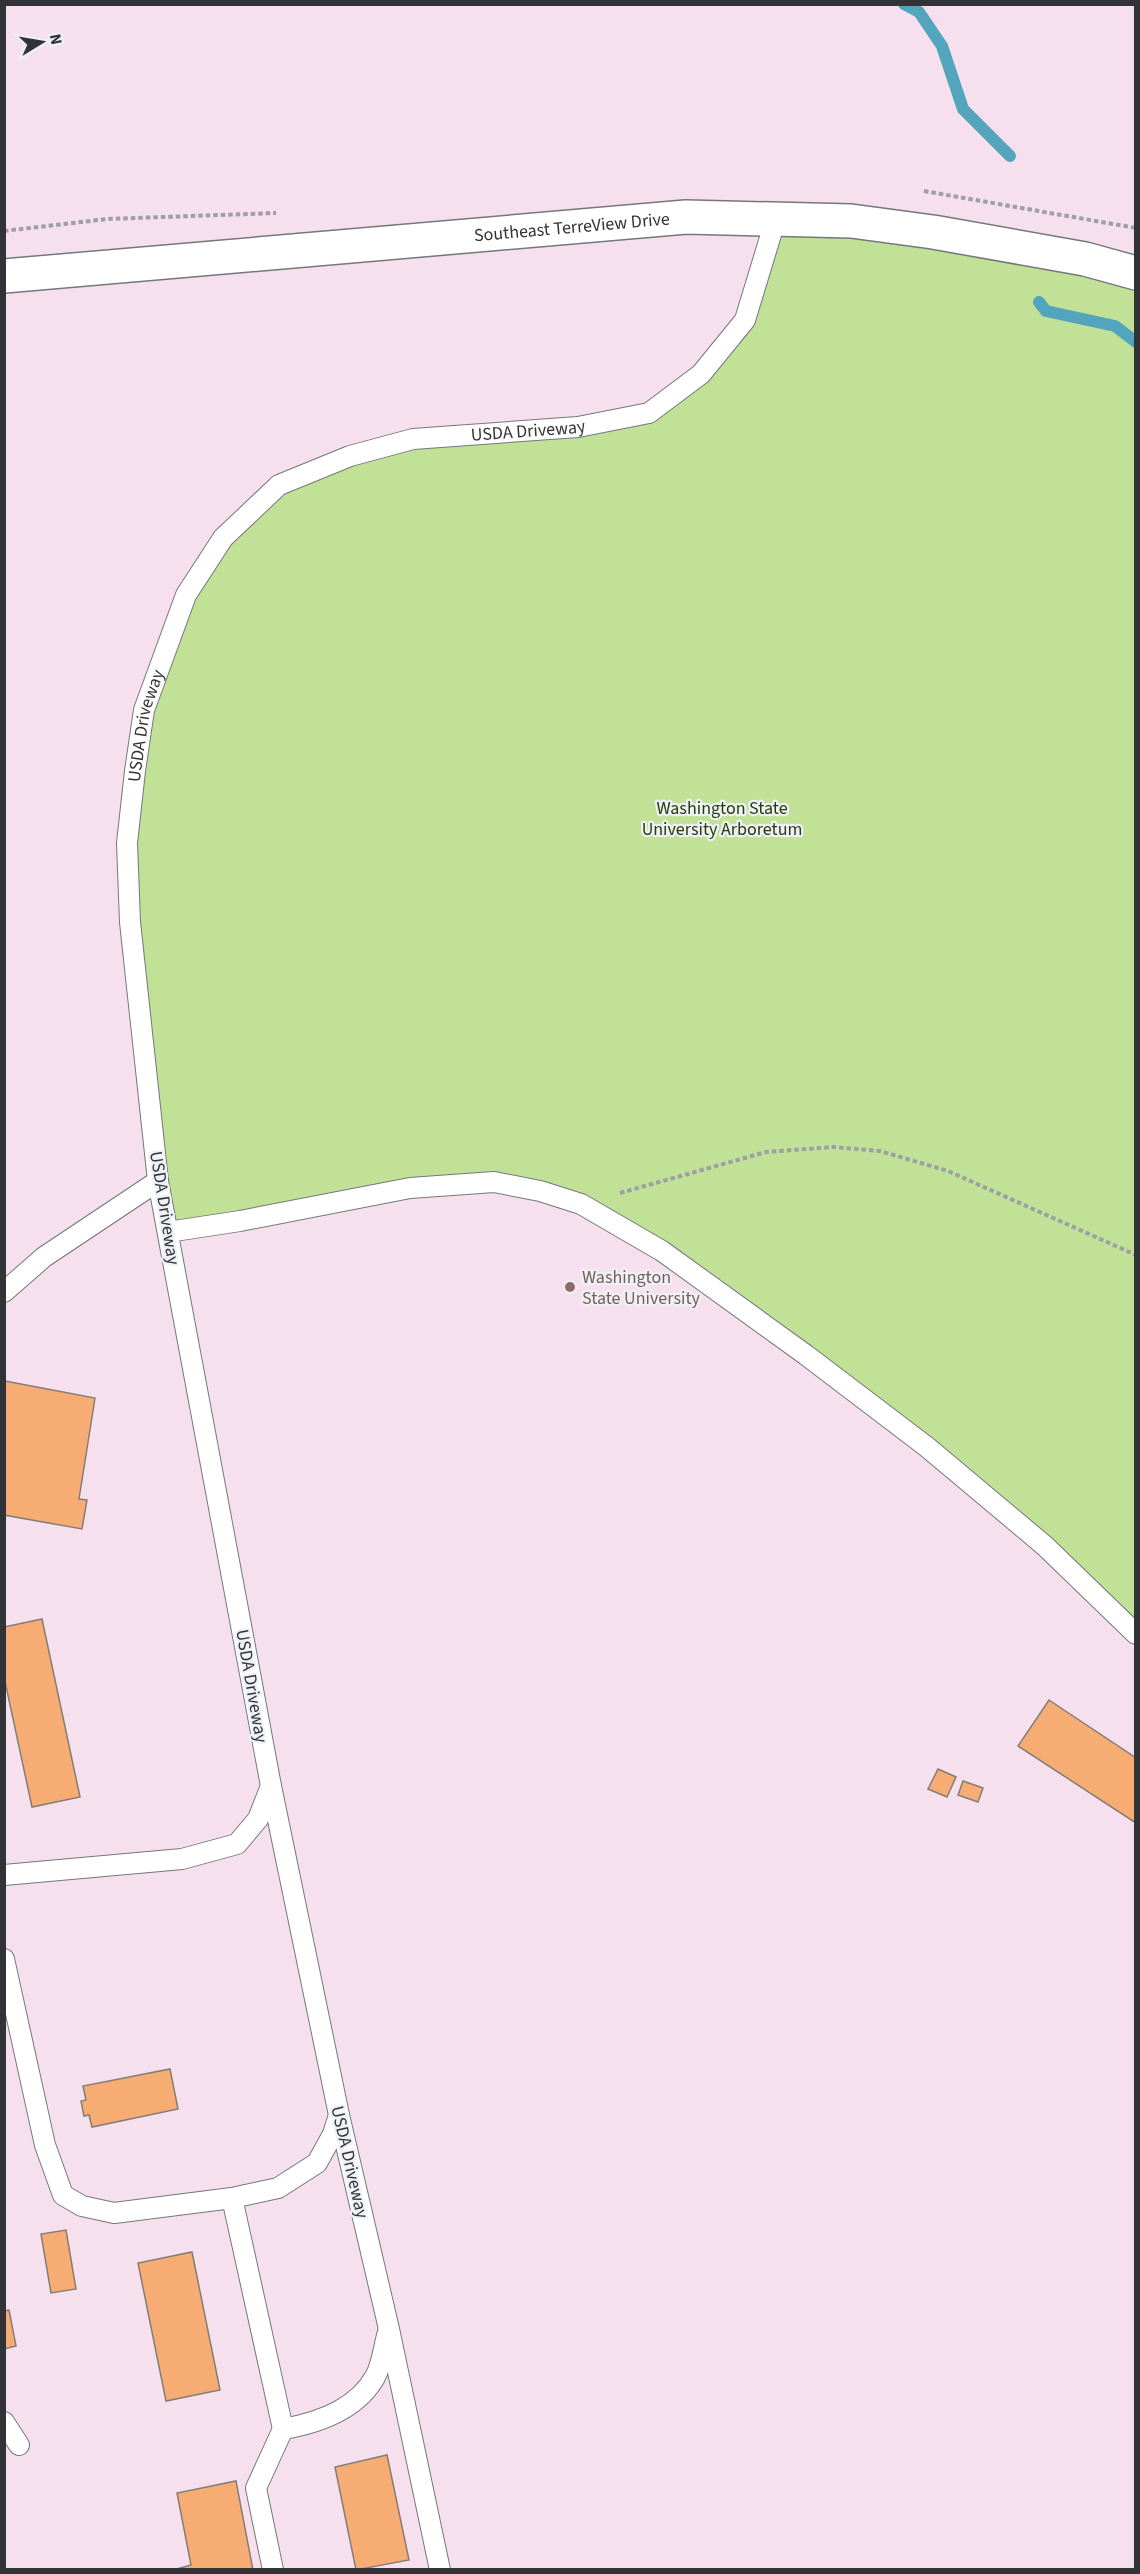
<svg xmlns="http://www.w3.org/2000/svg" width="1140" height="2574" viewBox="0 0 1140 2574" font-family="'Source Sans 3',sans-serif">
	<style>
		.education { fill: #f6e0ed }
		.green { fill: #c0e196 }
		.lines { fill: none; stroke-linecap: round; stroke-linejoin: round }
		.stream { stroke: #53a5bd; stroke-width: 12 }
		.building { fill: #f7ac73; stroke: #837d78; stroke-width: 1.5 }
		.service-casing { stroke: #74777d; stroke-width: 22 }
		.secondary-casing { stroke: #74777d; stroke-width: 36 }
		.path { stroke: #9d9fa5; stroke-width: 4; stroke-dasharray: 4.5 3; stroke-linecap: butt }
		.service { stroke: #fff; stroke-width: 20 }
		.secondary { stroke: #fff; stroke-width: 33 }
		.education-dot { fill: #8d6e63; stroke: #eef1f8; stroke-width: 2 }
		.labels { text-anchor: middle; stroke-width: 4.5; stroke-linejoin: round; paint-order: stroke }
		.street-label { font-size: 18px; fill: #323336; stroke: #eef1f8 }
		.park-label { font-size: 18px; fill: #273c00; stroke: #eef1f8 }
		.education-label { font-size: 18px; fill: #785e54; stroke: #eef1f8; text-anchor: start }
	</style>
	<rect width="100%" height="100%" fill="#eef1f8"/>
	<rect class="education" x="5" y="5" width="1130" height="2564"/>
	<polygon class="green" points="776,218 1135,273 1135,1634 927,1447 581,1204 494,1182 168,1232 130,922 135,771 186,595 279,485 350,456 649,413 745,320"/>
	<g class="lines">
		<g class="stream">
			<polyline points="904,4 919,12 942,46 963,109 1010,156"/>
			<polyline points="1039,302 1046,311 1115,326 1136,342"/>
		</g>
	</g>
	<g class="building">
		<polygon points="5,1381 95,1398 79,1499 87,1500 82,1529 4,1515"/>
		<polygon points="42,1619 80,1797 32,1807 4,1677 4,1627"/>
		<polygon points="1049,1700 1136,1758 1136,1823 1018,1746"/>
		<polygon points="938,1769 956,1777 947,1797 928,1789"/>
		<polygon points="963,1781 983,1788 978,1802 958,1795"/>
		<polygon points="170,2069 178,2109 92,2127 89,2115 84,2116 81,2101 86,2100 83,2086"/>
		<polygon points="66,2230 76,2289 51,2293 41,2234"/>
		<polygon points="192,2252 220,2390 166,2401 138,2263"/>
		<polygon points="9,2310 16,2346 4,2349 4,2311"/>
		<polygon points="387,2455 409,2560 356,2570 335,2467"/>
		<polygon points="236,2481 253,2570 173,2570 191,2565 177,2493"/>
	</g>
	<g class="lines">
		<g class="service-casing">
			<g id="service">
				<polyline points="168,1232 240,1221 410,1188 494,1182 540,1191 581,1204 662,1251 806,1355 927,1447 1045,1546 1136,1634"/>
				<polyline points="4,1292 44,1257 158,1181"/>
				<polyline points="4,1875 182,1859 237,1844 258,1819 271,1786"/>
				<polyline points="4,1959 45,2145 63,2195 82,2206 114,2213 232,2198 278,2188 317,2163 333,2134 339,2115"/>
				<polyline points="232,2198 283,2429"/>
				<polyline points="4,2422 19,2445"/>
				<path d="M 273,2570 L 256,2488 L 283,2429 C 318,2423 357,2409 375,2377 C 382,2365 384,2345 388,2332"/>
				<path id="s1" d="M 440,2570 L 389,2329 L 339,2115 L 271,1786 L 158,1181 L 130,922 L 127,843 L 135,771 L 144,710 L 186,595 L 223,538 L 279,485 L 350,456 L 413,439 L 578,427 L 649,413 L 701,374 L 745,320 L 776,218"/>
			</g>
		</g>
		<g class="secondary-casing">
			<g id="secondary">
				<path id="s2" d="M 4,276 L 686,217 L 851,221 L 933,232 L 1085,259 L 1136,273"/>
			</g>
		</g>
		<g class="path">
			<polyline points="924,191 1136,228"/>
			<polyline points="4,231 107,219 276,213"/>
			<polyline points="620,1193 766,1152 833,1147 880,1151 948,1171 1136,1255"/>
		</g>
		<use href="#service" class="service"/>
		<use href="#secondary" class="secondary"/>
	</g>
	<circle class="education-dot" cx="570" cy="1287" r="6"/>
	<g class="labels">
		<g class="street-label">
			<text dy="6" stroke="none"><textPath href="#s2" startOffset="570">Southeast TerreView Drive</textPath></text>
			<text dy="6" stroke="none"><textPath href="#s1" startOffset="2416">USDA Driveway</textPath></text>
			<text dy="6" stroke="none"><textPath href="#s1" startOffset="1876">USDA Driveway</textPath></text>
			<text transform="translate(165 1208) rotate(81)" y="6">USDA Driveway</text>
			<text transform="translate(252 1686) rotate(80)" y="6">USDA Driveway</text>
			<text transform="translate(350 2162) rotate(77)" y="6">USDA Driveway</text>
		</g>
		<g class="park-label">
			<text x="722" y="814">Washington State<tspan x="722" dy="21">University Arboretum</tspan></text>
		</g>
		<g class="education-label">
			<text x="582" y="1283">Washington<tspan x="582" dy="21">State University</tspan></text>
		</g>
	</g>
	<rect width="1140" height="2574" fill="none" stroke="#323336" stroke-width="12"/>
	<g transform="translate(42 42) rotate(79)" stroke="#eef1f8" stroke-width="4.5" paint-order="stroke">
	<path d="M0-4.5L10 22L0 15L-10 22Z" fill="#323336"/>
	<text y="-9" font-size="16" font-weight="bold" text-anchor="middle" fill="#323336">N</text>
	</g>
</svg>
